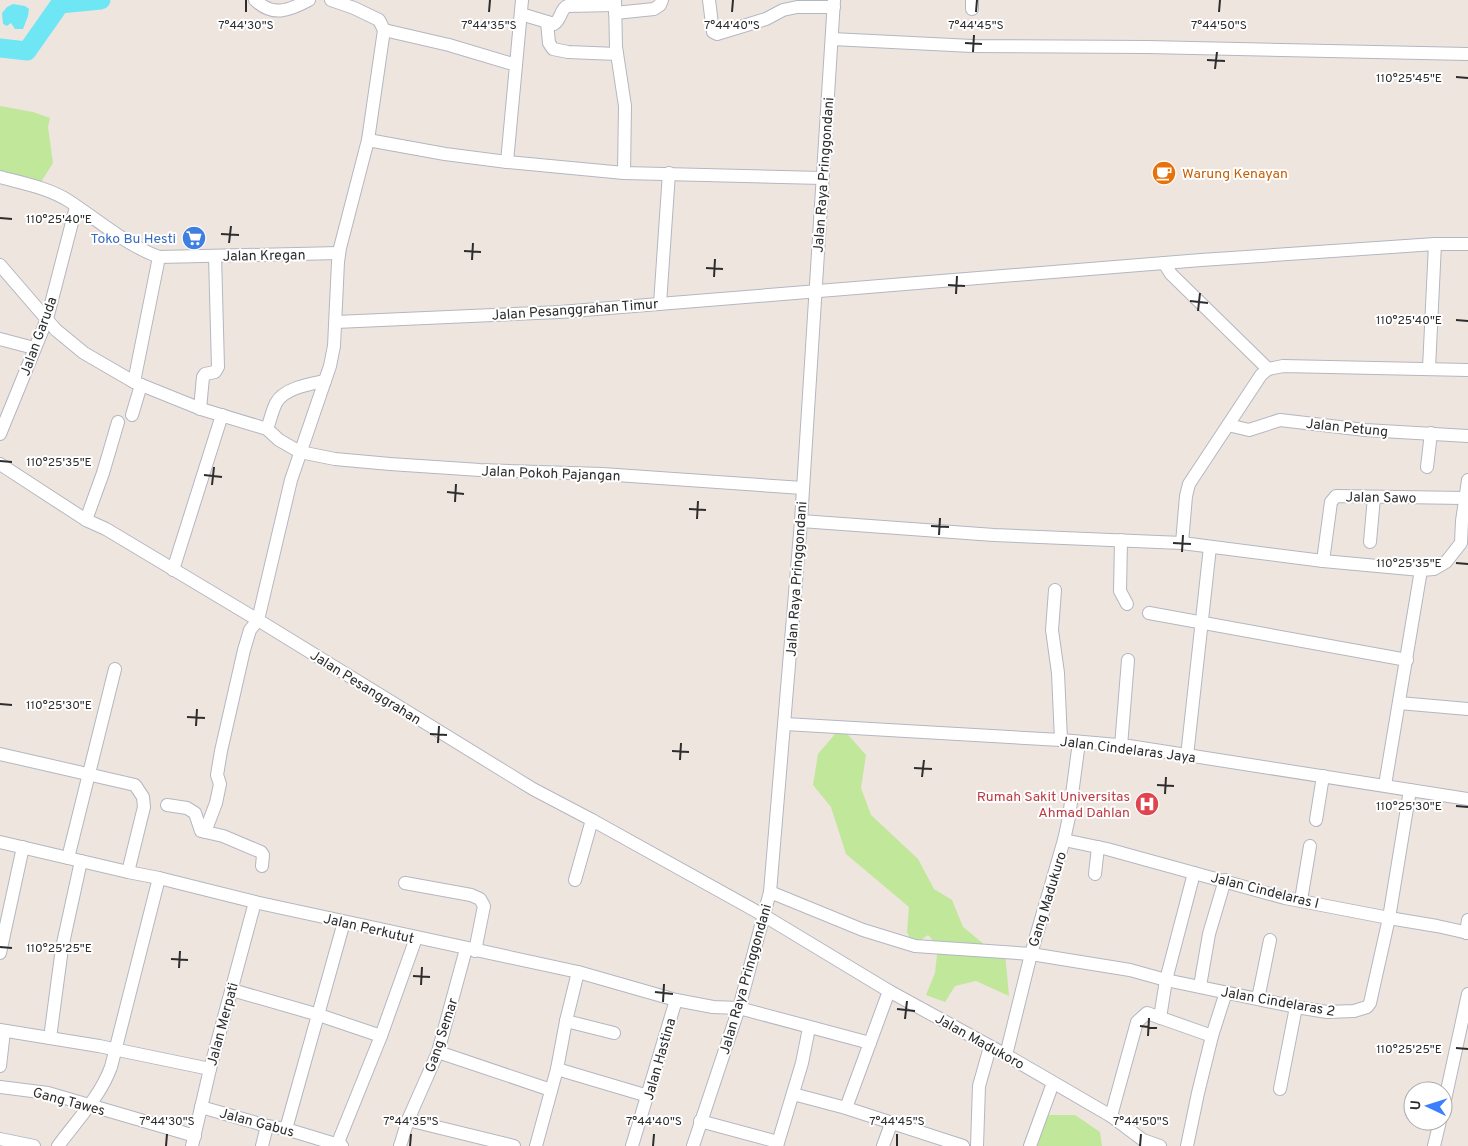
<svg xmlns="http://www.w3.org/2000/svg" width="1468" height="1146" viewBox="0 0 1468 1146" font-family="Overpass,sans-serif">
	<style>
		.green { fill: #c0e79a }
		.water { fill: #6fe6f4 }
		.lines { fill: none; stroke-linecap: round; stroke-linejoin: round }
		.river { stroke: #6fe6f4; stroke-width: 19 }
		.minor-casing { stroke: #b3b7c1; stroke-width: 14 }
		.minor { stroke: #fff; stroke-width: 12 }
		.ticks { fill: none; stroke: #2d2d2d; stroke-width: 2 }
		.labels { text-anchor: middle; stroke-width: 4; stroke-linejoin: round; paint-order: stroke }
		.food-label { font-size: 14px; fill: #c56008; stroke: #fff; text-anchor: start }
		.street-label { font-size: 14px; fill: #2d2d2d; stroke: #fff }
		.shop-label { font-size: 14px; fill: #366cbe; stroke: #fff; text-anchor: end }
		.health-label { font-size: 14px; fill: #be3a42; stroke: #fff; text-anchor: end }
		.ticks-label { font-size: 12px; text-anchor: middle; fill: #2d2d2d; stroke: #fff; stroke-width: 4; stroke-linejoin: round; paint-order: stroke }
	</style>
	<rect width="100%" height="100%" fill="#efe5df"/>
	<g class="green">
		<polygon points="0,106 33,112 50,118 48,127 53,163 41,182 0,172"/>
		<polygon points="841,727 866,755 861,788 871,815 918,859 934,889 952,900 963,927 985,945 1005,953 1009,996 976,981 955,986 945,1002 926,995 935,973 938,946 928,935 913,945 907,932 909,907 846,854 831,807 813,785 818,754"/>
		<polygon points="1045,1115 1075,1115 1100,1132 1102,1146 1033,1146"/>
	</g>
	<polygon class="water" points="13,4 25,6 29,9 28,16 23,29 15,29 11,23 7,26 3,24 2,13 7,7"/>
	<g class="lines">
		<polyline class="river" points="0,48 27,51 60,4 101,0"/>
		<g class="minor-casing">
			<g id="minor">
				<path d="M 255,0 C 273,17 288,11 309,0"/>
				<polyline points="331,0 354,8 379,20 384,30"/>
				<polyline points="615,0 616,47 625,106 624,173"/>
				<polyline points="709,0 713,32 717,34 766,19 783,10 797,7 834,7"/>
				<polyline points="972,9 972,0"/>
				<polyline points="615,13 654,9 660,5 662,0"/>
				<path d="M 521,14 L 554,24 C 561,20 560,10 567,6 L 615,5"/>
				<polyline points="547,22 549,43 553,49 568,52 617,54"/>
				<polyline points="832,39 972,46 1147,47 1468,54"/>
				<polyline points="516,65 522,0"/>
				<polyline points="368,140 384,30 449,45 516,65 507,162"/>
				<path d="M 0,177 C 22,183 49,188 69,201 C 98,220 126,245 159,257 L 339,253"/>
				<polyline points="1164,263 1171,274 1268,369"/>
				<polyline points="0,265 56,330 84,353 134,382 201,409 267,429 279,440 300,452 335,459 390,464 480,470 602,474 803,488"/>
				<polyline points="660,304 669,173"/>
				<polyline points="336,322 560,312 1201,260 1435,244 1468,244"/>
				<polyline points="0,339 34,348"/>
				<polyline points="1429,368 1435,244"/>
				<polyline points="134,382 159,257"/>
				<polyline points="200,409 203,377 205,374 215,372 218,367 215,256"/>
				<polyline points="132,415 141,385"/>
				<polyline points="1228,425 1249,430 1280,420 1365,430 1468,436"/>
				<path d="M 267,429 C 270,421 272,411 276,403 C 284,388 310,384 325,381"/>
				<polyline points="0,434 47,319 76,207"/>
				<polyline points="0,464 86,520 106,529 258,620 533,789 592,820 763,915 889,991 1006,1055 1111,1116 1143,1140 1160,1146"/>
				<polyline points="1427,467 1431,433"/>
				<polyline points="86,520 103,473 118,422"/>
				<polyline points="801,521 994,535 1182,543 1323,561 1421,570"/>
				<polyline points="1121,540 1120,591 1127,604"/>
				<polyline points="1370,542 1374,497"/>
				<polyline points="1182,543 1186,496 1189,484 1261,375 1268,369 1283,366 1468,370"/>
				<polyline points="1323,561 1331,502 1336,496 1464,498"/>
				<polyline points="173,570 222,415"/>
				<polyline points="1055,590 1052,630 1058,673 1061,740"/>
				<polyline points="1149,613 1407,660"/>
				<polyline points="1399,703 1468,709"/>
				<polyline points="785,724 1061,740 1129,746 1468,799"/>
				<polyline points="1121,746 1128,660"/>
				<polyline points="0,754 135,785 143,797 144,807 128,872"/>
				<polyline points="1187,756 1210,547"/>
				<polyline points="1385,785 1421,570 1434,569 1446,562 1461,543 1462,521 1468,480"/>
				<polyline points="167,805 187,808 195,813 201,831 223,836 261,852 263,855 262,866"/>
				<polyline points="1316,820 1323,776"/>
				<polyline points="205,832 216,803 220,784 217,775 221,751 244,650 250,630 258,620 291,480 330,366 334,346 338,262 340,248 368,140 445,154 507,162 624,173 822,178"/>
				<polyline points="1064,840 1107,849 1285,898 1389,918 1437,926 1468,933"/>
				<polyline points="0,842 128,872 159,878 255,902 578,972 676,1000 713,1007 739,1008 870,1043"/>
				<polyline points="68,858 115,669"/>
				<polyline points="1095,874 1098,847"/>
				<polyline points="575,880 592,820"/>
				<polyline points="405,883 471,895 480,899 484,906 475,951"/>
				<polyline points="770,892 863,930 915,946 1031,954 1130,970 1166,980 1296,1007 1327,1012 1354,1011 1367,1007 1370,1003 1389,918 1410,790"/>
				<polyline points="1301,900 1310,846"/>
				<polyline points="1466,933 1468,920"/>
				<polyline points="0,953 23,847"/>
				<polyline points="1200,986 1209,934 1225,880"/>
				<polyline points="232,990 319,1015 381,1036"/>
				<polyline points="1255,998 1259,994 1270,940"/>
				<polyline points="1160,1018 1166,980 1194,873"/>
				<polyline points="566,1021 614,1033"/>
				<polyline points="0,1030 99,1046 210,1069"/>
				<polyline points="50,1038 62,948 81,861"/>
				<polyline points="438,1052 551,1090"/>
				<polyline points="1006,1055 1031,954 1064,840 1069,817 1079,742"/>
				<polyline points="0,1066 4,1031"/>
				<polyline points="557,1069 648,1096"/>
				<polyline points="0,1087 48,1093 195,1136"/>
				<polyline points="1280,1089 1296,1007"/>
				<polyline points="793,1094 846,1108 963,1146"/>
				<polyline points="201,1107 267,1126 286,1129 342,1146"/>
				<polyline points="846,1108 889,991"/>
				<polyline points="1443,1109 1468,994"/>
				<polyline points="1111,1116 1137,1022 1147,1013 1212,1036"/>
				<polyline points="408,1120 514,1146"/>
				<polyline points="700,1121 778,1142"/>
				<polyline points="286,1129 344,922"/>
				<polyline points="0,1139 34,1146"/>
				<polyline points="337,1145 381,1036 416,938"/>
				<path d="M 58,1146 C 77,1120 100,1097 111,1067 L 159,878"/>
				<polyline points="192,1146 210,1069 255,902"/>
				<polyline points="262,1146 267,1126"/>
				<polyline points="400,1146 408,1120 438,1052 466,949"/>
				<polyline points="536,1146 557,1069 566,1021 578,972"/>
				<polyline points="632,1146 676,1000"/>
				<polyline points="693,1146 739,1008 770,892 801,521 834,0"/>
				<polyline points="777,1146 802,1063 809,1028"/>
				<polyline points="883,1146 891,1124"/>
				<polyline points="977,1146 979,1086 990,1047"/>
				<polyline points="1030,1146 1053,1083"/>
				<polyline points="1187,1146 1198,1093 1212,1036 1226,992"/>
				<polyline points="1434,1146 1440,1121"/>
			</g>
		</g>
		<use href="#minor" class="minor"/>
	</g>
	<path class="ticks" d="M 246,12 L 246,0M 489,12 L 490,0M 732,12 L 733,0M 976,12 L 977,0M 1219,12 L 1220,0M 965,43 L 982,44M 973,52 L 974,35M 1207,60 L 1225,61M 1215,69 L 1217,52M 1456,77 L 1468,78M 0,218 L 12,219M 221,234 L 239,235M 229,243 L 231,226M 464,251 L 481,252M 472,260 L 473,243M 706,268 L 723,269M 714,277 L 715,259M 948,285 L 965,286M 956,294 L 957,276M 1190,301 L 1208,303M 1198,311 L 1200,293M 1456,320 L 1468,321M 0,461 L 12,462M 204,475 L 222,477M 212,485 L 214,467M 447,492 L 464,494M 455,502 L 456,484M 689,509 L 706,510M 697,519 L 698,501M 931,526 L 949,527M 939,535 L 940,518M 1173,543 L 1191,544M 1182,552 L 1183,535M 1456,563 L 1468,564M 0,704 L 12,705M 187,717 L 205,718M 196,726 L 197,709M 430,734 L 447,735M 438,743 L 439,726M 672,751 L 689,752M 680,760 L 681,743M 914,768 L 932,769M 922,777 L 924,760M 1157,785 L 1174,786M 1165,794 L 1166,777M 1456,806 L 1468,807M 0,947 L 12,948M 171,959 L 188,960M 179,968 L 180,951M 413,976 L 430,977M 421,985 L 422,967M 655,992 L 673,994M 663,1002 L 664,984M 897,1009 L 915,1011M 905,1019 L 907,1001M 1140,1026 L 1157,1028M 1148,1036 L 1149,1018M 1456,1048 L 1468,1049M 166,1146 L 167,1134M 410,1146 L 411,1134M 653,1146 L 654,1134M 897,1146 L 897,1134M 1140,1146 L 1141,1134"/>
	<defs>
		<g id="cafe-disc" transform="scale(1.25)"><circle r="9.5" fill="#e8710a" stroke="#fff"/><path d="M-5.5-4.5H6V0H3Q3 3.5 0 3.5H-2.5Q-5.5 3.5-5.5 0ZM3-3.2v2h1.7v-2ZM-6 4.5H4V6H-6Z" fill="#fff"/></g>
		<g id="supermarket-disc" transform="scale(1.25)"><circle r="9.5" fill="#3f7fe0" stroke="#fff"/><path d="M-6-5.5h2.5l.6 2H6L4.5 2H-2.5L-4.4-4H-6ZM-1.5 3.2a1.3 1.3 0 1 0 .1 0ZM3 3.2a1.3 1.3 0 1 0 .1 0Z" fill="#fff"/></g>
		<g id="hospital-disc" transform="scale(1.25)"><circle r="9.5" fill="#e0444e" stroke="#fff"/><path d="M-5-5h3v3.5h4V-5h3V5h-3V1.5h-4V5h-3Z" fill="#fff"/></g>
	</defs>
	<g fill-rule="evenodd">
		<use href="#cafe-disc" x="1164" y="173"/>
		<use href="#supermarket-disc" x="194" y="238"/>
		<use href="#hospital-disc" x="1147" y="804"/>
	</g>
	<g class="labels">
		<g class="food-label">
			<text x="1182" y="178">Warung Kenayan</text>
		</g>
		<g class="street-label">
			<text transform="translate(823 175) rotate(-86)" y="5">Jalan Raya Pringgondani</text>
			<text transform="translate(264 255) rotate(-1)" y="5">Jalan Kregan</text>
			<text transform="translate(575 309) rotate(-4)" y="5">Jalan Pesanggrahan Timur</text>
			<text transform="translate(38 336) rotate(-70)" y="5">Jalan Garuda</text>
			<text transform="translate(1347 427) rotate(6)" y="5">Jalan Petung</text>
			<text transform="translate(551 473) rotate(2)" y="5">Jalan Pokoh Pajangan</text>
			<text transform="translate(1381 497) rotate(1)" y="5">Jalan Sawo</text>
			<text transform="translate(796 579) rotate(-86)" y="5">Jalan Raya Pringgondani</text>
			<text transform="translate(366 687) rotate(32)" y="5">Jalan Pesanggrahan</text>
			<text transform="translate(1128 749) rotate(7)" y="5">Jalan Cindelaras Jaya</text>
			<text transform="translate(1265 890) rotate(14)" y="5">Jalan Cindelaras I</text>
			<text transform="translate(1047 899) rotate(-73)" y="5">Gang Madukuro</text>
			<text transform="translate(369 928) rotate(13)" y="5">Jalan Perkutut</text>
			<text transform="translate(745 979) rotate(-74)" y="5">Jalan Raya Pringgondani</text>
			<text transform="translate(1278 1001) rotate(10)" y="5">Jalan Cindelaras 2</text>
			<text transform="translate(222 1024) rotate(-75)" y="5">Jalan Merpati</text>
			<text transform="translate(441 1035) rotate(-72)" y="5">Gang Semar</text>
			<text transform="translate(980 1041) rotate(29)" y="5">Jalan Madukoro</text>
			<text transform="translate(659 1059) rotate(-74)" y="5">Jalan Hastina</text>
			<text transform="translate(69 1101) rotate(15)" y="5">Gang Tawes</text>
			<text transform="translate(257 1122) rotate(15)" y="5">Jalan Gabus</text>
		</g>
		<g class="shop-label">
			<text x="176" y="243">Toko Bu Hesti</text>
		</g>
		<g class="health-label">
			<text x="1130" y="801">Rumah Sakit Universitas<tspan x="1130" dy="16">Ahmad Dahlan</tspan></text>
		</g>
	</g>
	<g class="ticks-label">
		<text x="246" y="29">7°44'30"S</text>
		<text x="489" y="29">7°44'35"S</text>
		<text x="732" y="29">7°44'40"S</text>
		<text x="976" y="29">7°44'45"S</text>
		<text x="1219" y="29">7°44'50"S</text>
		<text x="1409" y="82">110°25'45"E</text>
		<text x="59" y="223">110°25'40"E</text>
		<text x="1409" y="324">110°25'40"E</text>
		<text x="59" y="466">110°25'35"E</text>
		<text x="1409" y="567">110°25'35"E</text>
		<text x="59" y="709">110°25'30"E</text>
		<text x="1409" y="810">110°25'30"E</text>
		<text x="59" y="952">110°25'25"E</text>
		<text x="1409" y="1053">110°25'25"E</text>
		<text x="167" y="1125">7°44'30"S</text>
		<text x="411" y="1125">7°44'35"S</text>
		<text x="654" y="1125">7°44'40"S</text>
		<text x="897" y="1125">7°44'45"S</text>
		<text x="1141" y="1125">7°44'50"S</text>
	</g>
	<g transform="translate(1428 1106) rotate(274)"><circle r="24" fill="#ffffff" stroke="#ababab"/>
	<path d="M0-4L9 19L0 12L-9 19Z" fill="#3b7fff"/>
	<text y="-8" font-size="14" font-weight="bold" text-anchor="middle" fill="#2d2d2d">U</text>
	</g>
</svg>
